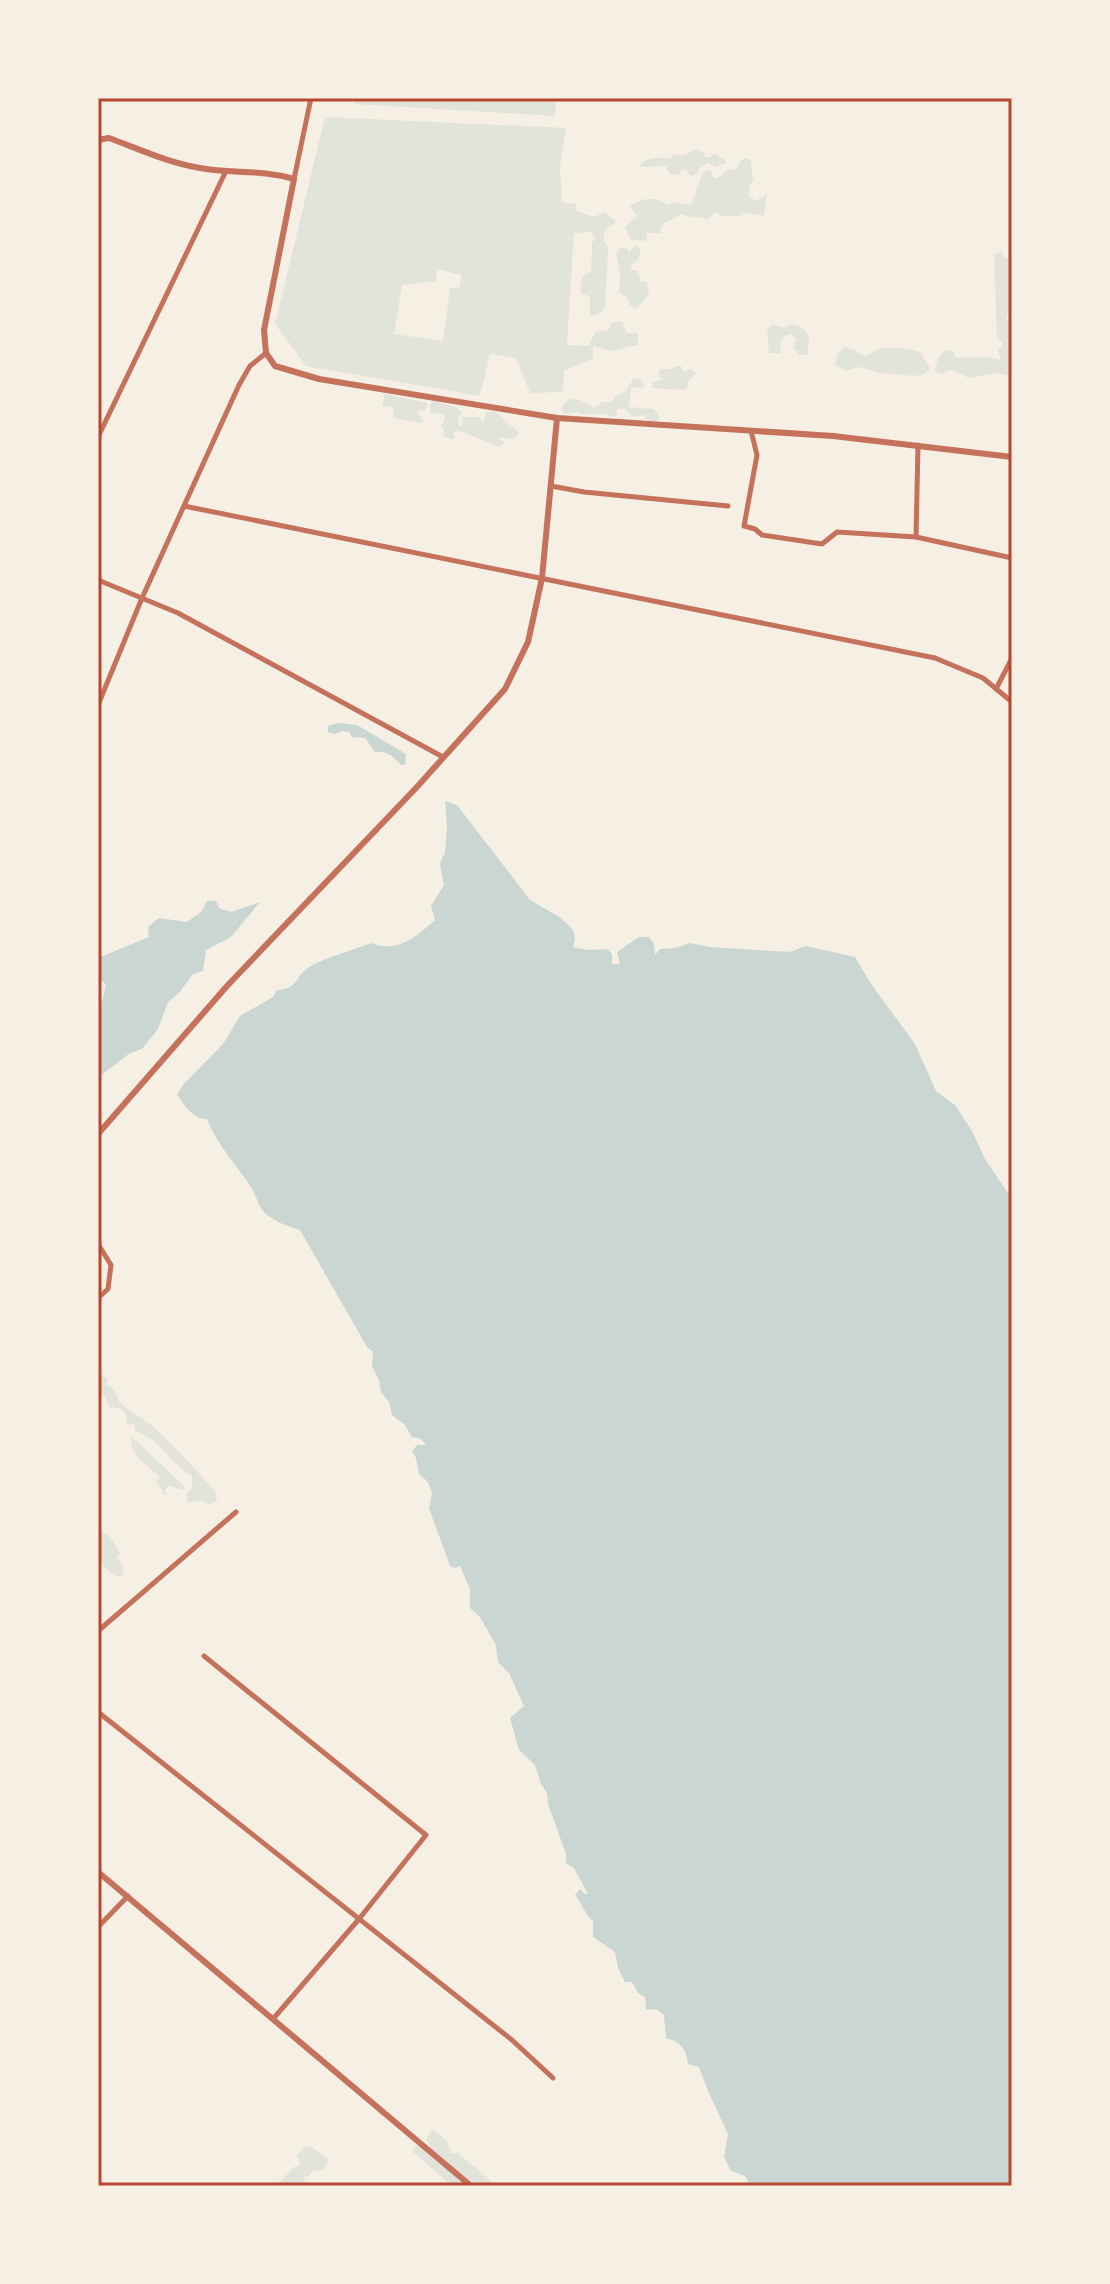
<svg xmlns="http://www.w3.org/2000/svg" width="1110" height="2284" viewBox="0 0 1110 2284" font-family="Overpass,sans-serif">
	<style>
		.green { fill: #e2e4dc; fill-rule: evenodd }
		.water { fill: #c9d6d2 }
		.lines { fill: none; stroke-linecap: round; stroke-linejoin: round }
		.minor { stroke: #c5725c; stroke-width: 5 }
		.tertiary { stroke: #c5725c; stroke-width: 6 }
		.neatline { fill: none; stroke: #b5482f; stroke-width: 3 }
	</style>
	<rect width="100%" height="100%" fill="#f6efe4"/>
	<g class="green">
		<polygon points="357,98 556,98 555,116 353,104"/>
		<path d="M 325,117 L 566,128 L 560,167 L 562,202 L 576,204 L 576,211 L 594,217 L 605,212 L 616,222 L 605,230 L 603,240 L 608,247 L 605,308 L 597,315 L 590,316 L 590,296 L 581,294 C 579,283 581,277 591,271 L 592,243 L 595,238 L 591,232 L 574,233 L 567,345 L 591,346 L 589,344 L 596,332 L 609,330 L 610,323 L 622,321 L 627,333 L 638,333 L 638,345 L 611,351 L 593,346 L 593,359 L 564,371 L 563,392 L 530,393 L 516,358 L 490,354 L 480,396 L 306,366 L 275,324 ZM 437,269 L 461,275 L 460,287 L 450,288 L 443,341 L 394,334 L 402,285 L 436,281 Z"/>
		<path d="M 696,149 L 705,153 L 704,157 L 710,157 L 714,153 L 726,161 L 726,163 L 716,167 L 708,163 L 700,168 L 695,175 L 690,176 L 686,170 L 682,169 L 678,175 L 671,175 L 665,166 L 639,167 C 646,155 659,158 671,158 L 672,154 L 683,156 Z"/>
		<path d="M 744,158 L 750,159 C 752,166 751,172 754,180 L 750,184 L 749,197 L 756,201 L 767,194 L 764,216 L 743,212 L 739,216 L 722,216 L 716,212 L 708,219 C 698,216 691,219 682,214 L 663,224 L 660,233 L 647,233 L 646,241 L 630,239 L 625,227 L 637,216 L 630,206 C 642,198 656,195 667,205 L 675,202 L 691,205 L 702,174 L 707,169 L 713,173 L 712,176 L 717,179 L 728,169 L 737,170 L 738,163 Z"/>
		<path d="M 636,245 L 638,246 L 641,252 L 637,261 L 631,265 L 631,270 L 637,270 L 640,277 L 639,282 L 646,281 C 653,295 646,300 635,309 L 630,305 L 628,298 L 619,293 L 620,272 L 616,254 L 621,247 L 627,248 L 629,252 Z"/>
		<polygon points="1001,251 1005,258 1012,259 1012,301 1006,318 1008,322 1012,322 1012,376 996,373 969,378 951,370 941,374 935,371 938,357 946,350 953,351 956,358 987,357 1001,360 998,351 1003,343 997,338 994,255"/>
		<path d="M 773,324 L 786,328 L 789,324 C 811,327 811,337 807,355 L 800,355 L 793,348 L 796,339 L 791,334 L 784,336 L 780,343 L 781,353 L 769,353 L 767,330 Z"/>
		<path d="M 845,347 L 855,350 L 865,357 C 880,344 902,347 920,352 L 930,368 L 924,374 L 914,376 L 882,373 L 858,367 L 846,371 L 835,365 L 837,354 Z"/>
		<polygon points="675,366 681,366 683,372 691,369 696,374 687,382 688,386 684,390 652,388 653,382 663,380 658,375 660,369 673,369"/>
		<path d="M 634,378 L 643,381 L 644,388 L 631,387 L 629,407 L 654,409 L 660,419 L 652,422 L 646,419 L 644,415 L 636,417 L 629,414 L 625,408 L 617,410 L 617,415 L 610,417 L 607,414 L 581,414 L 579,412 L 565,414 L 561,409 C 571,391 581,401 594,408 L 602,402 L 612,402 L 617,395 L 625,392 Z"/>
		<polygon points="385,394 427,403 427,409 417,412 424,421 421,423 393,418 394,407 382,406"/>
		<polygon points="433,401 456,407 463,413 458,417 459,426 462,426 463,417 479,417 483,423 486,412 496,412 519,433 514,439 497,437 505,443 500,447 460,431 453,432 456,437 452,440 443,436 444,429 441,427 445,419 443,414 430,413 430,405"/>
		<path d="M 98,1373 L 108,1379 L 106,1384 L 115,1391 L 119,1402 L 155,1428 L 185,1458 L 215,1491 L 217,1501 L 209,1504 L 201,1501 L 188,1503 L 186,1495 L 192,1488 L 192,1476 C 169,1463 162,1440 135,1431 L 134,1423 L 129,1425 L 126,1422 L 126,1415 L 121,1409 L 109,1407 L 106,1398 L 98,1390 Z"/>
		<path d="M 131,1436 L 185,1487 L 182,1490 L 169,1485 L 165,1490 L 167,1495 L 163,1495 L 162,1489 L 156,1482 L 158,1478 L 161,1479 C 150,1465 128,1457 131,1436 Z"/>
		<polygon points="98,1528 110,1537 120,1553 117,1557 123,1566 123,1575 117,1577 98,1562"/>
		<polygon points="433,2129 447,2141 451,2153 458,2153 497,2186 452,2186 412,2151 418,2145 439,2162 426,2139"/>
		<path d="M 306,2146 L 311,2146 C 316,2152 323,2153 328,2159 L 327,2165 L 322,2170 L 314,2170 L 309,2176 L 303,2177 L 307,2186 L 276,2186 L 294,2167 L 300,2166 L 297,2155 Z"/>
	</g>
	<g class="water">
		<path d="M 338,723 L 357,725 L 406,754 L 405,765 L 401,765 C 394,757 387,750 375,752 L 365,738 L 352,737 L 349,732 L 342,731 L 335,734 L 328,732 L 328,726 Z"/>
		<path d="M 445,801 L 457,805 L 530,900 L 561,918 L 573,930 L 575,939 L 573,947 L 588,950 L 607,949 L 612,954 L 612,964 L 620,964 L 617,952 L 639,937 L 649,937 L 654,944 L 655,955 L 660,949 L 675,948 L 690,943 L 710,947 L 790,952 L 806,946 L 855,957 L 871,984 L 915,1044 L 936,1091 L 955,1105 L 972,1131 L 985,1159 L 1012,1199 L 1012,2186 L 751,2186 L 745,2176 L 731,2171 L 724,2157 L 728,2134 L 708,2091 L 699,2067 L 688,2064 C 687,2050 680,2041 666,2038 L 664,2015 L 658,2010 L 646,2009 L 645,1997 L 638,1993 L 632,1982 L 625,1982 L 618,1968 L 615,1952 L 593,1937 L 593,1921 C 584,1914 583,1904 575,1895 L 580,1889 L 585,1894 L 588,1894 L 574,1868 L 566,1863 L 566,1854 L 548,1804 L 547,1793 L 541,1784 L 535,1765 L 519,1750 L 510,1718 L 524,1706 L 509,1673 L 498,1662 L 496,1645 L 480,1617 L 470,1608 L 470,1589 L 460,1566 L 455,1568 L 450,1566 L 429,1508 L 432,1493 L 428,1482 L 419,1474 L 416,1458 L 412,1451 L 417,1445 L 426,1445 L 421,1439 L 412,1437 L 405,1425 L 392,1415 L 389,1402 L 381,1392 L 379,1380 L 372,1366 L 373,1352 L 367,1347 L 300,1230 C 289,1227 276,1222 266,1214 C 259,1208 256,1195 251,1187 C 236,1164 217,1145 207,1119 C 192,1119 186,1106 177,1095 L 183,1085 L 223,1044 L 240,1016 L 273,997 L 277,990 C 300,989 294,975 311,966 C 329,956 351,951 371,943 C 397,954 417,936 435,920 L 431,906 L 444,885 L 440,864 L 445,852 L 447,827 Z"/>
		<polygon points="207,901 216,901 219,908 231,912 260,902 231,937 206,950 203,971 193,974 179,993 168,1002 158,1029 142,1049 130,1053 100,1076 98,1074 98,1002 102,1002 106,985 98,977 98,958 149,937 148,927 159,918 187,922 201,912"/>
	</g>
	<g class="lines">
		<g class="minor">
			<polyline points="294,179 311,98"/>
			<polyline points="751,431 757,455 744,526 755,529 762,535 822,544 837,532 916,537 1012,558"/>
			<polyline points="98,437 226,171"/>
			<polyline points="551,486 584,492 728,506"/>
			<polyline points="184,506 935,658 983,678 1012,702"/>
			<polyline points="916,537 918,445"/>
			<polyline points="98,580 178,613 443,757"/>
			<polyline points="996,689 1012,658"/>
			<polyline points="98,705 142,598 239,385 250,366 266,353"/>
			<polyline points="98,1244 111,1265 108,1289 98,1298"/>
			<polyline points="98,1631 236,1512"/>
			<polyline points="204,1656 426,1835 359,1919 273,2019"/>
			<polyline points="98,1712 512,2040 553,2078"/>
			<polyline points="98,1927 128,1896"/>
		</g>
		<g class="tertiary">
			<path d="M 98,140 L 109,138 C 139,149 169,163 200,168 C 233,174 260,169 294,179 L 264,330 L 266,353 L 275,366 L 319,379 L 557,418 L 833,436 L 1012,457"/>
			<polyline points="98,1134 227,986 416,788 505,689 528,642 542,578 557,418"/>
			<polyline points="98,1872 471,2186"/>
		</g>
	</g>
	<rect width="1110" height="2284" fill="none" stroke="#f6efe4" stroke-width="200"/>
	<rect x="100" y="100" width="910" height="2084" class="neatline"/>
</svg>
